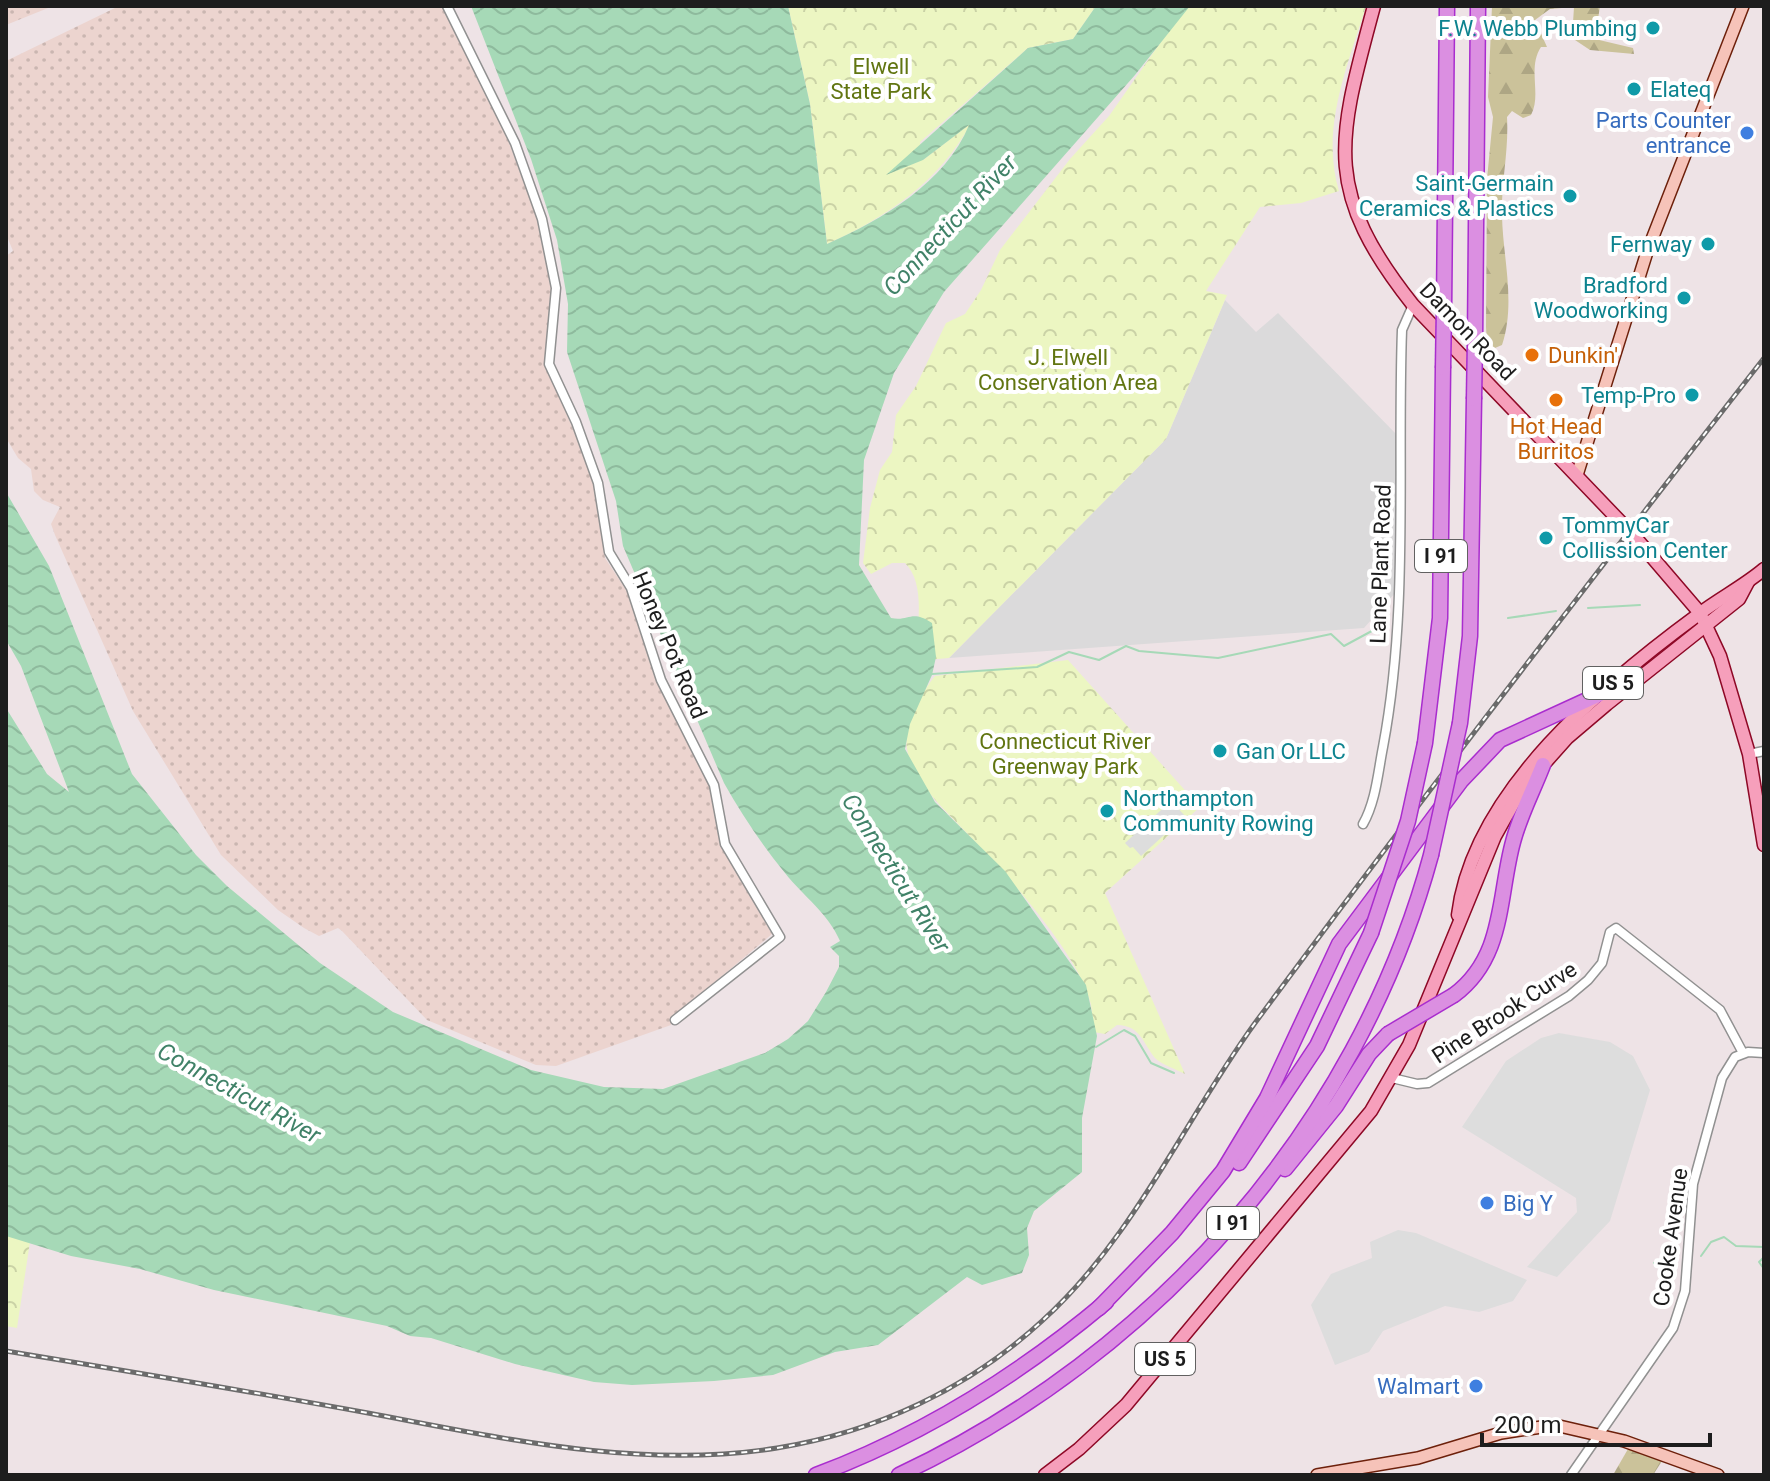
<svg xmlns="http://www.w3.org/2000/svg" width="1770" height="1481" viewBox="0 0 1770 1481" font-family="Roboto,sans-serif">
	<style>
		.residential { fill: #dbdadb }
		.farmland { fill: url(#farmland-dots) }
		.forest { fill: url(#forest-firs) }
		.park { fill: url(#park-crowns) }
		.parking { fill: #ddd }
		.water { fill: url(#water-waves) }
		.lines { fill: none; stroke-linecap: round; stroke-linejoin: round }
		.stream { stroke: #a6d9b7; stroke-width: 2 }
		.street-casing { stroke: #919191; stroke-width: 11 }
		.secondary-casing { stroke: #6d200b; stroke-width: 14 }
		.primary-casing { stroke: #8e0826; stroke-width: 15 }
		.highway-casing { stroke: #a92dce; stroke-width: 17 }
		.street { stroke: #fff; stroke-width: 8 }
		.secondary { stroke: #f6c3b9; stroke-width: 11 }
		.primary { stroke: #f69fbb; stroke-width: 12 }
		.highway { stroke: #db8fe1; stroke-width: 14 }
		.rail-casing { stroke: #6b6b6b; stroke-width: 5 }
		.rail { stroke: #fff; stroke-width: 2; stroke-dasharray: 6; stroke-linecap: butt }
		.highway-bridge-casing { stroke: #a92dce; stroke-width: 17; stroke-linecap: butt }
		.highway-bridge { stroke: #db8fe1; stroke-width: 14 }
		.culture-dot { fill: #0f9aa8; stroke: #fff; stroke-width: 3 }
		.shop-dot { fill: #3f7fe0; stroke: #fff; stroke-width: 3 }
		.food-dot { fill: #e8710a; stroke: #fff; stroke-width: 3 }
		.labels { text-anchor: middle; stroke-width: 8; stroke-linejoin: round; paint-order: stroke }
		.shield { fill: #fff; stroke: #616161; stroke-width: 2 }
		.shield-label { font-size: 20px; font-weight: bold; fill: #1d1d1d }
		.culture-label { font-size: 22px; fill: #0d838f; stroke: #fff; text-anchor: end }
		.park-label { font-size: 22px; fill: #617511; stroke: #fff }
		.shop-label { font-size: 22px; fill: #366cbe; stroke: #fff; text-anchor: end }
		.street-label { font-size: 22px; fill: #1d1d1d; stroke: #fff }
		.food-label { font-size: 22px; fill: #c56008; stroke: #fff; text-anchor: start }
		.water-label { font-size: 24px; font-style: italic; fill: #408268; stroke: #fff }
	</style>
	<defs>
		<pattern id="farmland-dots" width="8" height="8" patternUnits="userSpaceOnUse" patternTransform="scale(2)"><rect width="8" height="8" fill="#ecd4cf"/><path d="M2 2h.1M6 6h.1" fill="none" stroke="#cab6b1" stroke-width="1.8" stroke-linecap="round"/></pattern>
		<pattern id="forest-firs" width="22" height="20" patternUnits="userSpaceOnUse" patternTransform="scale(2)"><rect width="22" height="20" fill="#cbc29a"/><path d="M5 1l3.5 6h-7zM16 11l3.5 6h-7z" fill="#aea684"/></pattern>
		<pattern id="park-crowns" width="20" height="18" patternUnits="userSpaceOnUse" patternTransform="scale(2)"><rect width="20" height="18" fill="#ecf6c2"/><path d="M2 6a3 3 0 1 1 6 0M12 15a3 3 0 1 1 6 0" fill="none" stroke="#cad2a6"/></pattern>
		<pattern id="water-waves" width="16" height="10" patternUnits="userSpaceOnUse" patternTransform="scale(2)"><rect width="16" height="10" fill="#a6d9b7"/><path d="M0 5q4-4 8 0t8 0" fill="none" stroke="#8eba9d"/></pattern>
	</defs>
	<rect width="100%" height="100%" fill="#eee3e6"/>
	<polygon class="residential" points="1225,300 1256,332 1278,313 1397,435 1395,593 1364,628 949,658 1166,439"/>
	<g class="farmland">
		<polygon points="6,6 53,6 6,25"/>
		<polygon points="119,6 442,6 505,132 541,229 552,285 546,365 588,465 597,498 605,558 628,593 657,680 709,784 723,849 772,934 671,1019 671,1025 556,1066 536,1065 427,1020 342,931 338,928 319,936 304,928 278,910 221,855 133,711 55,535 51,524 60,507 43,500 34,491 31,469 18,458 6,438 6,256 13,251 6,234 6,61"/>
	</g>
	<g class="forest">
		<path d="M 1492,6 L 1600,6 L 1595,39 L 1633,48 L 1634,54 L 1590,50 L 1572,38 L 1574,7 L 1550,9 L 1535,20 L 1547,47 L 1541,47 C 1527,68 1542,95 1531,115 L 1523,118 L 1512,111 L 1507,117 C 1509,151 1501,182 1502,216 C 1503,259 1516,303 1502,345 L 1495,348 L 1487,342 L 1486,327 L 1487,179 L 1493,117 L 1488,97 Z"/>
		<polygon points="1628,1449 1662,1461 1653,1475 1613,1475"/>
	</g>
	<g class="park">
		<path d="M 788,6 L 1096,6 L 1073,39 L 1028,48 L 920,142 L 923,160 L 971,123 C 940,181 886,218 827,244 L 810,104 Z"/>
		<path d="M 1186,6 L 1366,6 C 1348,65 1320,129 1339,191 L 1301,203 L 1260,207 L 1206,291 L 1227,295 L 1166,439 L 949,658 L 914,661 C 917,633 927,584 905,563 L 892,563 L 871,574 L 863,563 L 870,508 L 880,470 L 892,452 L 896,415 L 916,386 L 946,323 L 965,314 L 981,290 L 1000,250 L 1070,159 L 1109,116 Z"/>
		<path d="M 1068,660 L 1200,807 L 1105,893 L 1185,1074 C 1176,1069 1162,1065 1155,1058 C 1142,1042 1141,1026 1117,1025 L 1105,1034 L 1093,1032 C 1092,1022 1093,1011 1090,1001 C 1074,947 1002,870 963,829 C 942,807 912,780 907,749 C 903,727 921,693 935,676 Z"/>
		<polygon points="6,1229 31,1235 17,1328 6,1326"/>
	</g>
	<g class="parking">
		<polygon points="1171,801 1185,816 1141,856 1133,847 1130,848 1125,843"/>
		<polygon points="1559,1033 1610,1042 1633,1056 1650,1090 1610,1221 1557,1277 1527,1267 1577,1212 1576,1198 1462,1127 1506,1061 1541,1038"/>
		<polygon points="1398,1230 1416,1233 1527,1280 1513,1301 1479,1312 1445,1306 1383,1331 1369,1352 1335,1365 1311,1305 1331,1274 1372,1258 1370,1242"/>
	</g>
	<path class="water" d="M 471,6 L 788,6 L 810,104 L 827,244 C 882,220 946,182 969,125 L 923,160 L 886,175 L 1028,48 L 1073,39 L 1096,6 L 1190,6 L 1135,75 L 944,292 L 894,373 L 864,460 L 859,565 L 891,618 C 909,622 911,609 932,623 L 936,657 L 932,675 L 910,724 L 905,749 L 935,802 L 1005,871 L 1086,985 L 1097,1036 L 1082,1118 L 1082,1172 L 1034,1211 L 1027,1228 L 1029,1255 L 1022,1273 L 982,1285 L 967,1277 L 878,1345 L 835,1352 L 773,1375 L 714,1381 L 632,1385 L 594,1382 L 515,1364 L 431,1338 L 410,1336 L 387,1326 L 214,1290 L 140,1269 L 71,1256 L 6,1236 L 6,708 L 47,774 L 69,792 L 21,666 L 6,640 L 6,492 L 49,566 L 132,774 L 196,855 L 227,886 L 320,963 L 393,1012 L 531,1070 L 604,1087 L 663,1089 L 765,1053 L 788,1039 L 808,1021 L 826,992 L 839,967 L 839,956 L 830,947 L 840,941 C 828,913 804,897 785,873 C 762,845 742,815 724,783 L 623,546 L 616,501 L 567,352 L 568,304 L 557,240 L 531,159 Z"/>
	<g class="lines">
		<g class="stream">
			<polyline points="1588,608 1640,605"/>
			<polyline points="1508,618 1556,611"/>
			<polyline points="932,674 1037,667 1069,652 1099,660 1126,646 1139,651 1218,658 1331,634 1344,646 1381,626"/>
			<polyline points="1096,1047 1124,1030 1135,1036 1151,1063 1174,1073"/>
			<polyline points="1701,1256 1711,1242 1724,1237 1736,1246 1764,1247"/>
			<polyline points="1764,1257 1759,1262 1764,1269"/>
			<polyline points="1654,1263 1671,1258"/>
		</g>
		<g class="street-casing">
			<g id="street">
				<polyline points="447,6 515,143 542,219 556,288 549,364 576,422 598,483 609,552 631,588 661,680 714,785 725,844 780,937 675,1020"/>
				<polyline points="1749,754 1764,751"/>
				<path d="M 1363,824 C 1376,801 1378,772 1383,747 C 1409,609 1397,469 1402,330 L 1413,305"/>
				<polyline points="1392,1078 1417,1084 1428,1083 1569,996 1588,980 1602,963 1610,932 1616,928 1720,1010 1743,1053"/>
				<polyline points="1571,1475 1673,1328 1685,1291 1693,1184 1722,1078 1735,1057 1748,1052 1764,1053"/>
			</g>
		</g>
		<g class="secondary-casing">
			<g id="secondary">
				<polyline points="1577,475 1647,252 1743,6"/>
				<polyline points="1317,1475 1418,1458 1501,1433 1555,1425 1624,1441 1718,1475"/>
			</g>
		</g>
		<g class="primary-casing">
			<g id="primary">
				<path d="M 1374,6 C 1338,140 1321,189 1413,305 L 1634,536 L 1700,613 L 1720,656 L 1749,754 L 1764,845"/>
				<path d="M 1458,915 C 1473,791 1605,683 1699,614 C 1720,598 1744,586 1764,569"/>
				<polyline points="1045,1475 1079,1449 1126,1405 1371,1111 1409,1045 1495,836 1515,800 1543,765 1567,738 1607,704 1739,599 1748,582"/>
			</g>
		</g>
		<g class="highway-casing">
			<g id="highway">
				<polyline points="1444,309 1447,6"/>
				<polyline points="1475,341 1478,6"/>
				<polyline points="1460,723 1470,636 1474,399"/>
				<polyline points="1425,743 1440,618 1443,368"/>
				<path d="M 1454,995 C 1505,957 1498,897 1513,842 C 1520,815 1533,791 1543,765"/>
				<polyline points="1239,1163 1317,1046 1371,933"/>
				<polyline points="1285,1169 1336,1106 1369,1054 1388,1034"/>
				<polyline points="1099,1308 1172,1233 1223,1171 1267,1098 1339,944 1461,781 1500,740 1600,694"/>
				<path d="M 816,1475 C 923,1435 1019,1375 1106,1302"/>
				<path d="M 899,1475 C 1153,1356 1357,1128 1431,855"/>
			</g>
		</g>
		<use href="#street" class="street"/>
		<use href="#secondary" class="secondary"/>
		<use href="#primary" class="primary"/>
		<use href="#highway" class="highway"/>
		<g class="rail-casing">
			<path id="rail" d="M 6,1351 C 127,1371 247,1391 368,1413 C 502,1438 640,1470 777,1448 C 876,1432 968,1389 1042,1321 C 1133,1239 1184,1121 1255,1023 C 1421,799 1592,578 1764,358"/>
		</g>
		<use href="#rail" class="rail"/>
		<g class="highway-bridge-casing">
			<g id="highway-bridge">
				<polyline points="1443,368 1444,309"/>
				<polyline points="1474,399 1475,341"/>
				<polyline points="1431,855 1460,723"/>
				<polyline points="1371,933 1408,821 1425,743"/>
				<polyline points="1388,1034 1454,995"/>
			</g>
		</g>
		<use href="#highway-bridge" class="highway-bridge"/>
	</g>
	<g class="culture-dot">
		<circle cx="1653" cy="28" r="8"/>
		<circle cx="1634" cy="89" r="8"/>
		<circle cx="1570" cy="196" r="8"/>
		<circle cx="1708" cy="244" r="8"/>
		<circle cx="1684" cy="298" r="8"/>
		<circle cx="1692" cy="395" r="8"/>
		<circle cx="1546" cy="538" r="8"/>
		<circle cx="1220" cy="751" r="8"/>
		<circle cx="1107" cy="811" r="8"/>
	</g>
	<g class="shop-dot">
		<circle cx="1747" cy="133" r="8"/>
		<circle cx="1487" cy="1203" r="8"/>
		<circle cx="1476" cy="1386" r="8"/>
	</g>
	<g class="food-dot">
		<circle cx="1532" cy="355" r="8"/>
		<circle cx="1556" cy="400" r="8"/>
	</g>
	<g class="labels">
		<g class="shield">
			<rect x="1415" y="540" width="52" height="32" rx="6"/>
			<rect x="1583" y="667" width="60" height="32" rx="6"/>
			<rect x="1207" y="1207" width="52" height="32" rx="6"/>
			<rect x="1135" y="1343" width="60" height="32" rx="6"/>
		</g>
		<g class="shield-label">
			<text x="1441" y="563">I 91</text>
			<text x="1613" y="690">US 5</text>
			<text x="1233" y="1230">I 91</text>
			<text x="1165" y="1366">US 5</text>
		</g>
		<g class="culture-label">
			<text x="1637" y="36">F.W. Webb Plumbing</text>
			<text x="1650" y="97" text-anchor="start">Elateq</text>
			<text x="1554" y="191">Saint-Germain<tspan x="1554" dy="25">Ceramics &amp; Plastics</tspan></text>
			<text x="1692" y="252">Fernway</text>
			<text x="1668" y="293">Bradford<tspan x="1668" dy="25">Woodworking</tspan></text>
			<text x="1676" y="403">Temp-Pro</text>
			<text x="1562" y="533" text-anchor="start">TommyCar<tspan x="1562" dy="25">Collission Center</tspan></text>
			<text x="1236" y="759" text-anchor="start">Gan Or LLC</text>
			<text x="1123" y="806" text-anchor="start">Northampton<tspan x="1123" dy="25">Community Rowing</tspan></text>
		</g>
		<g class="park-label">
			<text x="881" y="74">Elwell<tspan x="881" dy="25">State Park</tspan></text>
			<text x="1068" y="365">J. Elwell<tspan x="1068" dy="25">Conservation Area</tspan></text>
			<text x="1065" y="749">Connecticut River<tspan x="1065" dy="25">Greenway Park</tspan></text>
		</g>
		<g class="shop-label">
			<text x="1731" y="128">Parts Counter<tspan x="1731" dy="25">entrance</tspan></text>
			<text x="1503" y="1211" text-anchor="start">Big Y</text>
			<text x="1460" y="1394">Walmart</text>
		</g>
		<g class="street-label">
			<text transform="translate(1468 331) rotate(46)" y="8">Damon Road</text>
			<text transform="translate(1380 564) rotate(-88)" y="8">Lane Plant Road</text>
			<text transform="translate(670 645) rotate(67)" y="8">Honey Pot Road</text>
			<text transform="translate(1504 1012) rotate(-33)" y="8">Pine Brook Curve</text>
			<text transform="translate(1670 1237) rotate(-82)" y="8">Cooke Avenue</text>
		</g>
		<g class="food-label">
			<text x="1548" y="363">Dunkin'</text>
			<text x="1556" y="434" text-anchor="middle">Hot Head<tspan x="1556" dy="25">Burritos</tspan></text>
		</g>
		<g class="water-label">
			<text transform="translate(950 225) rotate(-47)" y="8">Connecticut River</text>
			<text transform="translate(896 873) rotate(58)" y="8">Connecticut River</text>
			<text transform="translate(239 1093) rotate(29)" y="8">Connecticut River</text>
		</g>
	</g>
	<rect width="1770" height="1481" fill="none" stroke="#1d1d1d" stroke-width="16"/>
	<path d="M1482 1433v12h228v-12" fill="none" stroke="#1d1d1d" stroke-width="4"/>
	<text x="1494" y="1433" font-size="24" fill="#1d1d1d" stroke="#ffffff" stroke-width="6" paint-order="stroke">200 m</text>
</svg>
